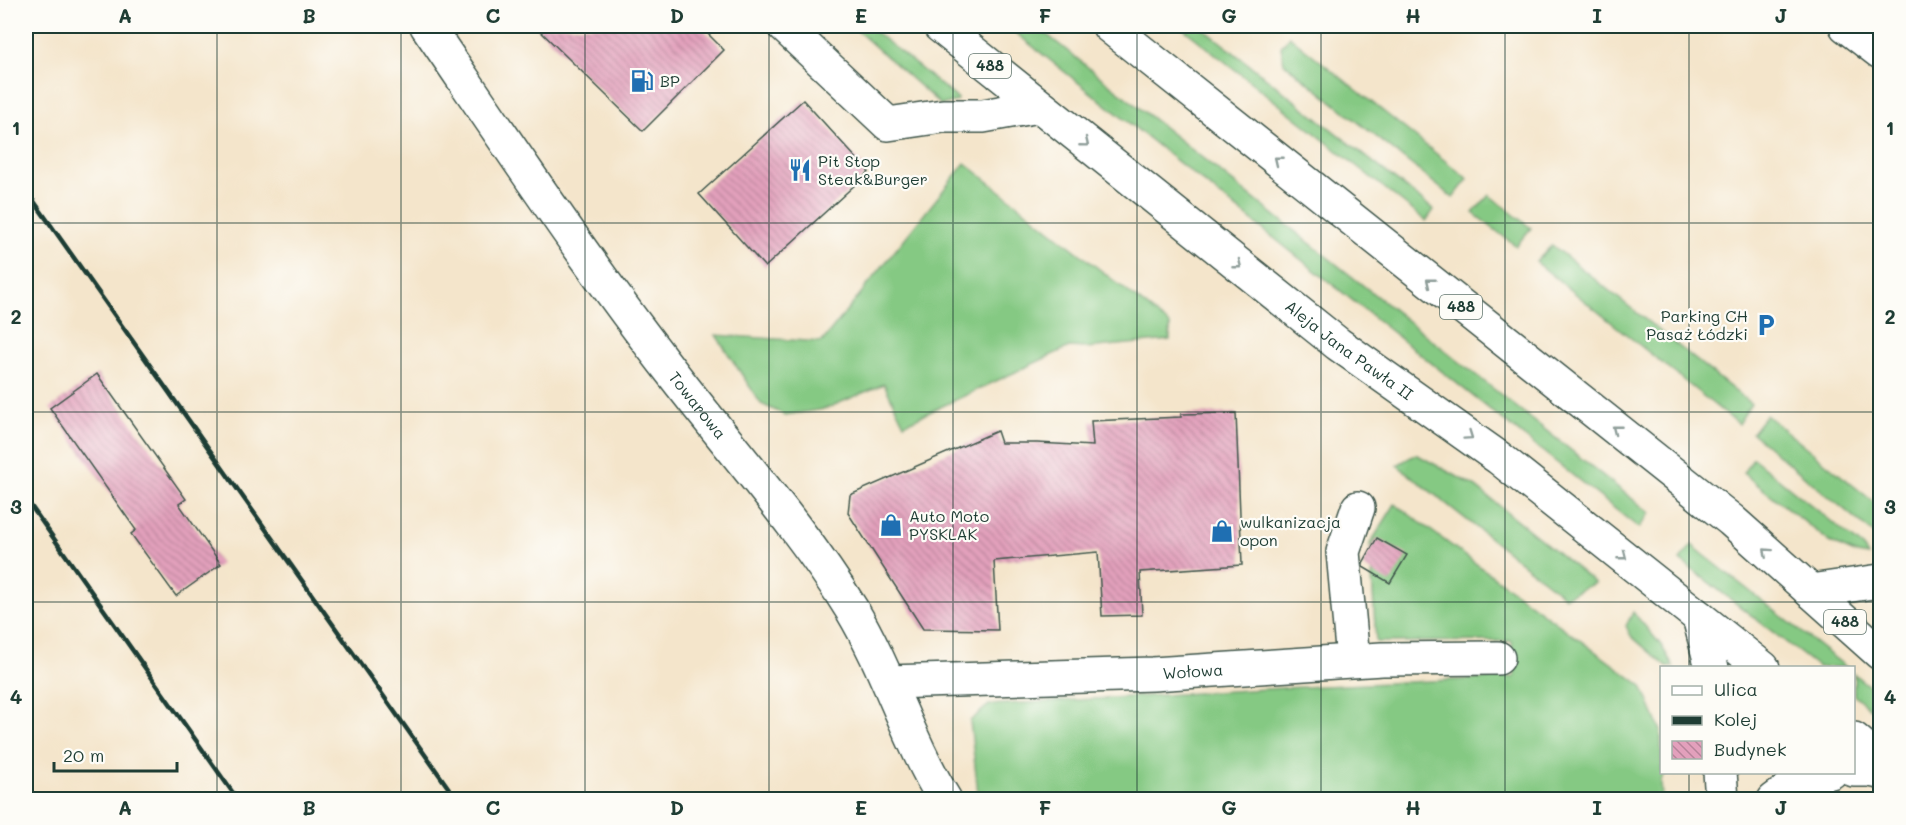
<svg xmlns="http://www.w3.org/2000/svg" width="1906" height="825" viewBox="0 0 1906 825" font-family="Mali,sans-serif">
	<style>
		.grass { fill: #85c983; stroke: #52835c; stroke-width: 1.5 }
		.building { fill: url(#building-back-hatch) }
		.lines { fill: none; stroke-linecap: round; stroke-linejoin: round }
		.minor-casing { stroke: #3f564b; stroke-width: 36 }
		.major-casing { stroke: #3f564b; stroke-width: 36 }
		.minor { stroke: #fff; stroke-width: 33 }
		.major { stroke: #fff; stroke-width: 33 }
		.rail { stroke: #1f3d34; stroke-width: 4.5 }
		.oneway { stroke: #8f9e9a }
		.grid { fill: none; stroke: #1f3d34; stroke-width: 1.5; stroke-opacity: 0.55 }
		.labels { text-anchor: middle; stroke-width: 4.5; stroke-linejoin: round; paint-order: stroke }
		.shield { fill: #fdfcf7; stroke: #62766e; stroke-width: 1.5 }
		.shield-label { font-size: 15px; font-weight: bold; fill: #1f3d34 }
		.poi-label { font-size: 16px; fill: #1f3d34; stroke: #fdfcf7; text-anchor: start }
		.street-label { font-size: 16px; fill: #1f3d34; stroke: #fdfcf7 }
		.neatline { fill: none; stroke: #1f3d34; stroke-width: 2 }
		.grid-label { font-size: 20px; text-anchor: middle; font-weight: bold; fill: #1f3d34 }
	</style>
	<defs>
		<pattern id="building-back-hatch" width="6" height="6" patternUnits="userSpaceOnUse" patternTransform="scale(1.5)"><rect width="6" height="6" fill="#e3a0bc"/><path d="M-1 5l2 2M0 0l6 6M5-1l2 2" fill="none" stroke="#b7849a"/></pattern>
	</defs>
	<rect width="100%" height="100%" fill="#fdfcf7"/>
	<filter id="ink" filterUnits="userSpaceOnUse"><feTurbulence type="fractalNoise" baseFrequency=".0167" numOctaves="2"/><feDisplacementMap in="SourceGraphic" scale="12" xChannelSelector="R" yChannelSelector="G"/><feConvolveMatrix kernelMatrix="1 2 1 2 8 2 1 2 1" color-interpolation-filters="sRGB"/></filter>
	<filter id="wash" filterUnits="userSpaceOnUse"><feTurbulence type="fractalNoise" baseFrequency=".008" numOctaves="4" result="noise"/><feDisplacementMap in="SourceGraphic" scale="24" xChannelSelector="R" yChannelSelector="G"/><feGaussianBlur stdDeviation="1.35" result="paint"/><feColorMatrix in="noise" values="0 0 0 0 0 0 0 0 0 0 0 0 0 0 0 0 0 1.4 0 .05"/><feComposite in="paint" operator="in"/></filter>
	<g filter="url(#wash)">
		<rect width="100%" height="100%" fill="#f4e5cb"/>
		<g class="grass">
			<polygon points="852,26 868,26 958,99 957,101 941,105"/>
			<polygon points="1007,26 1036,26 1650,513 1639,528"/>
			<polygon points="1180,26 1200,26 1434,210 1426,221"/>
			<polygon points="1289,36 1468,179 1453,198 1284,63 1281,47"/>
			<polygon points="965,163 1170,325 1170,340 1086,348 1069,347 904,424 884,384 825,409 785,415 761,404 716,335 822,342"/>
			<polygon points="1489,195 1531,228 1516,246 1473,213"/>
			<polygon points="1552,245 1751,404 1738,424 1536,262"/>
			<polygon points="1766,415 1880,507 1880,535 1874,534 1752,433"/>
			<polygon points="1416,454 1476,487 1595,583 1565,597 1397,465"/>
			<polygon points="1753,458 1864,548 1868,556 1857,554 1830,542 1743,473"/>
			<polygon points="1395,504 1642,686 1661,731 1662,772 1666,773 1661,781 1662,800 983,799 978,793 970,721 989,705 1283,688 1515,677 1512,641 1376,642 1370,544"/>
			<polygon points="1692,545 1704,555 1846,667 1818,667 1680,560"/>
			<polygon points="1633,612 1661,645 1674,667 1667,667 1631,636 1626,626"/>
			<polygon points="1854,674 1880,695 1880,717 1854,695"/>
		</g>
		<g id="blocks">
			<g class="building">
				<polygon points="535,26 700,26 724,50 643,131"/>
				<polygon points="803,100 869,172 765,267 699,194"/>
				<polygon points="97,374 186,499 179,504 221,564 176,596 131,534 136,530 50,408"/>
				<polygon points="1236,413 1242,565 1140,572 1142,615 1102,616 1098,552 994,561 998,630 923,629 848,513 850,495 997,431 1001,443 1037,443 1093,446 1091,421 1181,417 1181,414"/>
				<polygon points="1377,538 1407,555 1390,583 1363,567 1363,563"/>
			</g>
		</g>
	</g>
	<g filter="url(#ink)">
		<use href="#blocks" fill-opacity="0" stroke="#3f564b" stroke-width="1.5"/>
		<g class="lines">
			<g class="minor-casing">
				<g id="minor">
					<path id="s1" d="M 427,26 C 507,143 586,262 673,374 C 733,452 801,527 852,610 C 888,670 908,740 945,800"/>
					<polyline points="784,26 888,124 943,116 983,116 1039,106"/>
					<polyline points="1846,26 1880,52"/>
					<polyline points="1810,591 1880,581"/>
					<polyline points="1699,617 1712,668"/>
					<polyline points="1353,660 1343,552 1358,508"/>
					<path id="s2" d="M 889,682 L 1153,674 L 1382,659 L 1498,658"/>
					<polyline points="1854,770 1870,770 1880,772"/>
					<polyline points="1720,772 1722,800"/>
					<polyline points="1774,800 1800,781 1831,772"/>
				</g>
			</g>
			<g class="major-casing">
				<g id="major">
					<path id="s3" d="M 940,26 L 1338,344 L 1499,458 L 1763,668"/>
					<polyline points="1109,26 1731,520 1880,653"/>
					<polyline points="1854,739 1880,761"/>
				</g>
			</g>
			<use href="#minor" class="minor"/>
			<use href="#major" class="major"/>
			<g class="rail">
				<polyline points="26,190 457,800"/>
				<polyline points="26,499 238,800"/>
			</g>
		</g>
		<defs><path id="oneway-chevron" d="M-2-3.5L2.5 0L-2 3.5" fill="none" stroke-width="1.6" stroke-linecap="round" stroke-linejoin="round" transform="scale(1.5)"/></defs>
		<g class="oneway">
			<use href="#oneway-chevron" transform="translate(1085 143) rotate(39)"/>
			<use href="#oneway-chevron" transform="translate(1278 160) rotate(-141)"/>
			<use href="#oneway-chevron" transform="translate(1238 265) rotate(38)"/>
			<use href="#oneway-chevron" transform="translate(1430 282) rotate(-141)"/>
			<use href="#oneway-chevron" transform="translate(1616 429) rotate(-142)"/>
			<use href="#oneway-chevron" transform="translate(1469 436) rotate(35)"/>
			<use href="#oneway-chevron" transform="translate(1767 552) rotate(-138)"/>
			<use href="#oneway-chevron" transform="translate(1623 556) rotate(38)"/>
		</g>
	</g>
	<path class="grid" d="M 217,26 L 217,800M 401,26 L 401,800M 585,26 L 585,800M 769,26 L 769,800M 953,26 L 953,800M 1137,26 L 1137,800M 1321,26 L 1321,800M 1505,26 L 1505,800M 1689,26 L 1689,668M 26,223 L 1880,223M 26,412 L 1880,412M 26,602 L 1880,602M 1689,772 L 1689,800"/>
	<defs>
		<g id="fuel-bare" transform="scale(1.8)"><path d="M-5.5-6h7V0h2V4h1.3V-2.5L3-4.5l.8-.8L6-3V5H2.5V1h-1V6h-7ZM-4.2-4.7v3.2H.2V-4.7Z" fill="#1f6fb2" stroke="#fdfcf7" stroke-width="2.5" paint-order="stroke"/></g>
		<g id="restaurant-bare" transform="scale(1.8)"><path d="M-5-6h1v4h1v-4h1v4h1v-4h1v5L-1.5 .5V6h-2V.5L-5-1ZM5-6V6H3V1.5H1.5Q1.5-4 5-6Z" fill="#1f6fb2" stroke="#fdfcf7" stroke-width="2.5" paint-order="stroke"/></g>
		<g id="parking-bare" transform="scale(1.8)"><path d="M-3.5-5.5H1a3.5 3.5 0 0 1 0 7H-1V5.5H-3.5ZM-1-3.4V-.6H.8a1.4 1.4 0 0 0 0-2.8Z" fill="#1f6fb2" stroke="#fdfcf7" stroke-width="2.5" paint-order="stroke"/></g>
		<g id="shop-bare" transform="scale(1.8)"><path d="M-5-2.5h2.3a2.7 3.5 0 0 1 5.4 0H5L5.5 6h-11ZM-1.5-2.5h3a1.5 2.3 0 0 0-3 0Z" fill="#1f6fb2" stroke="#fdfcf7" stroke-width="2.5" paint-order="stroke"/></g>
	</defs>
	<g fill-rule="evenodd">
		<use href="#fuel-bare" x="642" y="81"/>
		<use href="#restaurant-bare" x="800" y="170"/>
		<use href="#parking-bare" x="1766" y="325"/>
		<use href="#shop-bare" x="891" y="525"/>
		<use href="#shop-bare" x="1222" y="531"/>
	</g>
	<g class="labels">
		<g class="shield">
			<rect x="969" y="54" width="42" height="24" rx="4.5"/>
			<rect x="1440" y="295" width="42" height="24" rx="4.5"/>
			<rect x="1824" y="610" width="42" height="24" rx="4.5"/>
		</g>
		<g class="shield-label">
			<text x="990" y="71">488</text>
			<text x="1461" y="312">488</text>
			<text x="1845" y="627">488</text>
		</g>
		<g class="poi-label">
			<text x="660" y="87">BP</text>
			<text x="818" y="167">Pit Stop<tspan x="818" dy="18">Steak&amp;Burger</tspan></text>
			<text x="1748" y="322" text-anchor="end">Parking CH<tspan x="1748" dy="18">Pasaż Łódzki</tspan></text>
			<text x="909" y="522">Auto Moto<tspan x="909" dy="18">PYSKLAK</tspan></text>
			<text x="1240" y="528">wulkanizacja<tspan x="1240" dy="18">opon</tspan></text>
		</g>
		<g class="street-label">
			<text dy="6" stroke="none"><textPath href="#s3" startOffset="522">Aleja Jana Pawła II</textPath></text>
			<text dy="6" stroke="none"><textPath href="#s1" startOffset="466">Towarowa</textPath></text>
			<text dy="6" stroke="none"><textPath href="#s2" startOffset="304">Wołowa</textPath></text>
		</g>
	</g>
	<rect width="1906" height="825" fill="none" stroke="#fdfcf7" stroke-width="66"/>
	<rect x="1660" y="666" width="195" height="108" fill="#fdfcf7" stroke="#a4b0a9" stroke-width="1.5"/>
	<rect x="1672" y="686" width="30" height="9" fill="#ffffff" stroke="#a4b0a9" stroke-width="1.5"/>
	<text x="1714" y="696" font-size="18" fill="#1f3d34">Ulica</text>
	<rect x="1672" y="716" width="30" height="9" fill="#1f3d34" stroke="#a4b0a9" stroke-width="1.5"/>
	<text x="1714" y="726" font-size="18" fill="#1f3d34">Kolej</text>
	<rect x="1672" y="741" width="30" height="18" fill="url(#building-back-hatch)" stroke="#a4b0a9" stroke-width="1.5"/>
	<text x="1714" y="756" font-size="18" fill="#1f3d34">Budynek</text>
	<path d="M54 762v9h123v-9" fill="none" stroke="#1f3d34" stroke-width="3"/>
	<text x="63" y="762" font-size="18" fill="#1f3d34" stroke="#fdfcf7" stroke-width="4.5" paint-order="stroke">20 m</text>
	<rect x="33" y="33" width="1840" height="759" class="neatline"/>
	<g class="grid-label">
		<text x="125" y="23">A</text>
		<text x="309" y="23">B</text>
		<text x="493" y="23">C</text>
		<text x="677" y="23">D</text>
		<text x="861" y="23">E</text>
		<text x="1045" y="23">F</text>
		<text x="1229" y="23">G</text>
		<text x="1413" y="23">H</text>
		<text x="1597" y="23">I</text>
		<text x="1781" y="23">J</text>
		<text x="16" y="135">1</text>
		<text x="1890" y="135">1</text>
		<text x="16" y="324">2</text>
		<text x="1890" y="324">2</text>
		<text x="16" y="514">3</text>
		<text x="1890" y="514">3</text>
		<text x="16" y="704">4</text>
		<text x="1890" y="704">4</text>
		<text x="125" y="815">A</text>
		<text x="309" y="815">B</text>
		<text x="493" y="815">C</text>
		<text x="677" y="815">D</text>
		<text x="861" y="815">E</text>
		<text x="1045" y="815">F</text>
		<text x="1229" y="815">G</text>
		<text x="1413" y="815">H</text>
		<text x="1597" y="815">I</text>
		<text x="1781" y="815">J</text>
	</g>
</svg>
